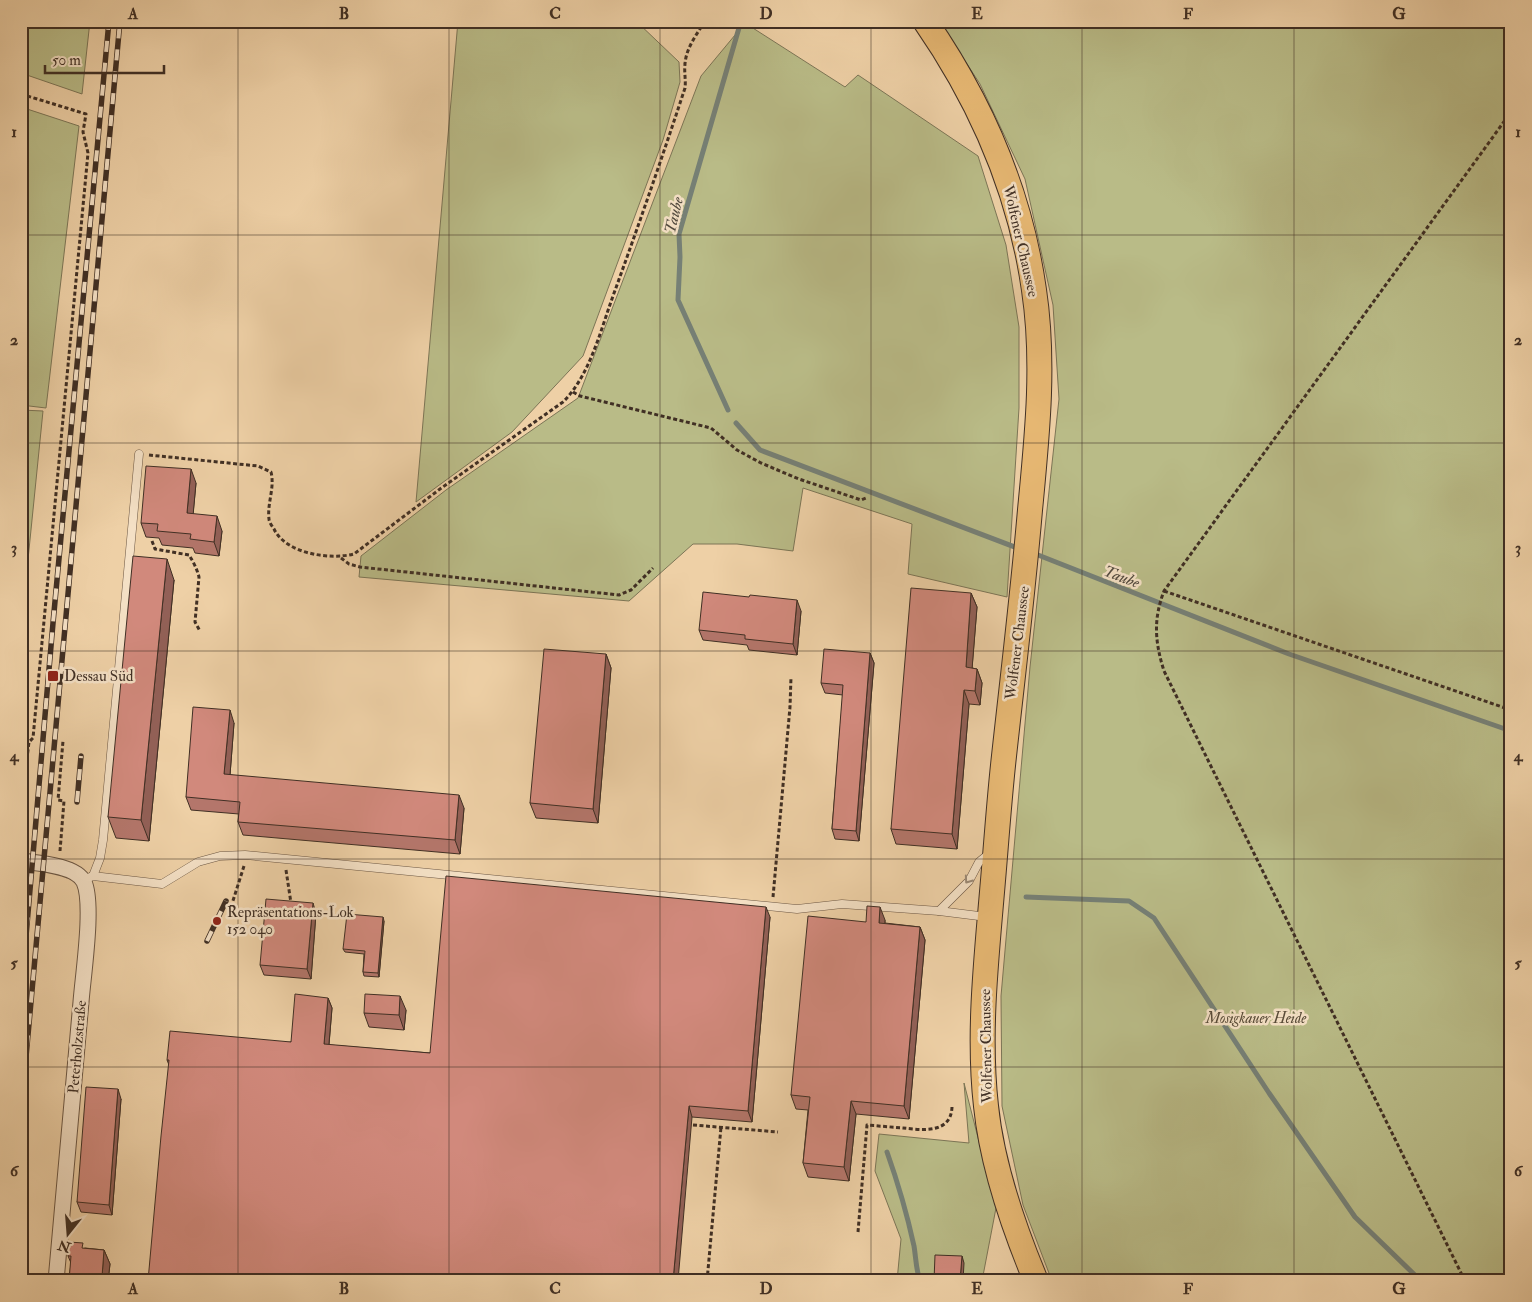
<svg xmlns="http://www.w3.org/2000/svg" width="1532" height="1302" viewBox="0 0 1532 1302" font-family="'IM FELL Double Pica',serif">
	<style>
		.green { fill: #b9bb87; stroke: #7c7556 }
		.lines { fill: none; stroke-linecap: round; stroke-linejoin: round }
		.stream { stroke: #768076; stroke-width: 5 }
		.lane-casing { stroke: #6c5744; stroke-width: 9 }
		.street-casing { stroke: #6c5744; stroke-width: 17 }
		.primary-casing { stroke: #402f24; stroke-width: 26 }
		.path { stroke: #402f24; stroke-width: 3; stroke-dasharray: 4 2.5; stroke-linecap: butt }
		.lane { stroke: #f4e0c5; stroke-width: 8 }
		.street { stroke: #f4e0c5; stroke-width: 15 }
		.primary { stroke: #e7b873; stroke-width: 24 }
		.rail-casing { stroke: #402f24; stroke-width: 5.5 }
		.rail { stroke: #f4e0c5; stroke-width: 4; stroke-dasharray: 11; stroke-linecap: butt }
		.wall { fill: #b4766b; stroke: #402f24 }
		.shaded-wall { fill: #926057; stroke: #402f24 }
		.building { fill: #d1897c; stroke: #402f24 }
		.oneway { stroke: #9a8874 }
		.grid { fill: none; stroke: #402f24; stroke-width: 1; stroke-opacity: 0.55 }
		.poi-dot { fill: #8f2418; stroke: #f4e0c5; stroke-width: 2 }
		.labels { text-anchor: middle; stroke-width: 5; stroke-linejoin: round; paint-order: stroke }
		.street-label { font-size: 15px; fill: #402f24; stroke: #f4e0c5 }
		.poi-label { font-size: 15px; fill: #402f24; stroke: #f4e0c5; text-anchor: start }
		.park-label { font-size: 15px; font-style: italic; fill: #584b38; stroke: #f4e0c5 }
		.water-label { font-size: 16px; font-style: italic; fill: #524a3f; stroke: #f4e0c5 }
		.neatline { fill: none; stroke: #402f24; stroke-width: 2 }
		.grid-label { font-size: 16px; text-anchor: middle; font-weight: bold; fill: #402f24 }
	</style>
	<rect width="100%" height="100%" fill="#eed0a6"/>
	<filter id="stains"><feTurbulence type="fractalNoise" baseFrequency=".004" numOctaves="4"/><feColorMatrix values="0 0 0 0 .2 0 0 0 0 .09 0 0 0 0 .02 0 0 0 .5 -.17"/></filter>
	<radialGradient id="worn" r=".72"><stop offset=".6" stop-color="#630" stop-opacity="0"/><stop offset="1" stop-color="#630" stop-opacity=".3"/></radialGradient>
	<g class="green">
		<polygon points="21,21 90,21 82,94 21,73"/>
		<polygon points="458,21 636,21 679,62 680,82 663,140 583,356 512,432 416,502"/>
		<polygon points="939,21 1511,21 1511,1281 1052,1281 1023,1205 1002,1106 1001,996 1030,667 1059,399 1053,305 1025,179 980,84"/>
		<polygon points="745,23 845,87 858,75 978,156 1006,245 1019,327 1019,408 1007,597 908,574 912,524 803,488 793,551 737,544 693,544 629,601 359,577 361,556 446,490 578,398 701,76"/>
		<polygon points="21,107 79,126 46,408 21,405"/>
		<polygon points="21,410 43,411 21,629"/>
		<polygon points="964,1083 996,1208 982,1281 897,1281 901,1239 875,1171 879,1134 969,1143"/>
	</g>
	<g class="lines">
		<g class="stream">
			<polyline points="728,410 678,300 680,257 679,234 741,21"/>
			<polyline points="736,423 760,450 1020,549"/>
			<polyline points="1033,553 1289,654 1511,731"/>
			<polyline points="1026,897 1129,901 1154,918 1269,1093 1355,1217 1421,1281"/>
			<path d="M 887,1152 C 898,1183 907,1214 914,1246 C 916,1258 916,1270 920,1281"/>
		</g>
		<g class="lane-casing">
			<g id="lane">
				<polyline points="93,876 100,858 103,840 139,454"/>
				<polyline points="83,880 93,876 162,884 198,862 220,856 245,855 797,909 842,904 939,911 987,917"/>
				<polyline points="939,911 969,881 979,862 990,853"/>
			</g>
		</g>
		<g class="street-casing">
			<path id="street" d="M 21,861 C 37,863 76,865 84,882 C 94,904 83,975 81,1002 C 72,1095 64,1188 56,1281"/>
		</g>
		<g class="primary-casing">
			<path id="primary" d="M 925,21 C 981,102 1020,191 1034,290 C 1045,363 1037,437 1030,510 C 1023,592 1013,674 1004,756 C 999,801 996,847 992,892 C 986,963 978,1035 986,1106 C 992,1165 1013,1226 1036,1281"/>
		</g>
		<g class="path">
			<polyline points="21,94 86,114 83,132 88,153 33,738 29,742 21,807"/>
			<polyline points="21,232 25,235"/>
			<polyline points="573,392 580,396 711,428 737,450 761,463 799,479 861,500 866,498"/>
			<path d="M 149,455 L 258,466 L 271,472 C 275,488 267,503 269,519 C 269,522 272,526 274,529 C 286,554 330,560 354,554 L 440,489 L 563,402 C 590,375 600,332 613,296 C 638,227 662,158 685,88 C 686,80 684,72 685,64 C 686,48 697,34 705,21"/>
			<path d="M 152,541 L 155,549 L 189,555 C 193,561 197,569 199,577 L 195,622 L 200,631"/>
			<polyline points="341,558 349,564 360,567 619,595 631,590 653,568"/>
			<polyline points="1164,591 1511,710"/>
			<polyline points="60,851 64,801 58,800 63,741"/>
			<polyline points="286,870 291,903"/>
			<polyline points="773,897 790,707 791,677"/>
			<polyline points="231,907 244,866"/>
			<polyline points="693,1125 778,1132"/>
			<path d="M 858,1232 L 867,1125 C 879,1126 891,1127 903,1128 C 922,1130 951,1134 952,1107"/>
			<polyline points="707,1281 721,1127"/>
			<path d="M 1465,1281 L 1164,671 C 1155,642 1153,620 1164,591 L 1511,112"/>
		</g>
		<use href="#lane" class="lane"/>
		<use href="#street" class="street"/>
		<use href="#primary" class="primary"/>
		<g class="rail-casing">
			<g id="rail">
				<polyline points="77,802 81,756"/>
				<polyline points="207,941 226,901"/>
				<polyline points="21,994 53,623 109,21"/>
				<polyline points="21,1112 120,21"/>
			</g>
		</g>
		<use href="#rail" class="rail"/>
	</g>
	<g class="wall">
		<polygon points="196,483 193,514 222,531 219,556 195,553 193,548 162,545 159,538 146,537 141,523"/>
		<polygon points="174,580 149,841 116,838 108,817"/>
		<polygon points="971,593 977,607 972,668 977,669 982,683 980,705 969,704 957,849 896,844 891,829"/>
		<polygon points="801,611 797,655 749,650 747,645 703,640 699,630"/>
		<polygon points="870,653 874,663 859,841 835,839 832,829 843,695 825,693 821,683"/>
		<polygon points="606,654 611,668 598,823 536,818 530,803"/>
		<polygon points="234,723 230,775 464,808 460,854 243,835 238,822 239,814 191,810 186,797"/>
		<polygon points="316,913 311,979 264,975 260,965"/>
		<polygon points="770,917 752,1122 692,1117 169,1065 167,1060 291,1042 328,998 332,1008 329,1045 430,1053"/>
		<polygon points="885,920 885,923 920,927 925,940 909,1119 856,1114 849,1181 808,1177 803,1163 808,1110 796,1109 791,1095 866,922"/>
		<polygon points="384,921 379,977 364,976 363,972 364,954 345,952 343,949"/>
		<polygon points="406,1010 404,1030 369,1027 364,1013"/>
		<polygon points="121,1099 112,1215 81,1212 77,1202"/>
		<polygon points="85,1248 104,1250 110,1264 108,1281 69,1281 71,1263 68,1256"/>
	</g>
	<g class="shaded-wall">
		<polygon points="191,469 196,483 192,527 187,513"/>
		<polygon points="217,516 222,531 219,556 214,542"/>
		<polygon points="167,559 174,580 149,841 141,820"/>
		<polygon points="971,593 977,607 971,682 966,667"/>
		<polygon points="797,600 801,611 797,655 793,644"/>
		<polygon points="870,653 874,663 859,841 856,831"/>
		<polygon points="606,654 611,668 598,823 593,809"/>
		<polygon points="977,669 982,683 980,705 975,691"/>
		<polygon points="964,690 969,704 957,849 952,834"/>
		<polygon points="230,710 234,723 229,788 224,774"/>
		<polygon points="459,795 464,808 460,854 455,840"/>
		<polygon points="313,903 316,913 311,979 307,969"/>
		<polygon points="766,907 770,917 752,1122 748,1111"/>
		<polygon points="880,907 885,920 884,936 879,923"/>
		<polygon points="383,917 384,921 379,977 378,973"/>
		<polygon points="920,927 925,940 909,1119 904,1106"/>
		<polygon points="400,996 406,1010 404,1030 399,1015"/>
		<polygon points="328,998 332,1008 328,1055 324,1044"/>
		<polygon points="118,1089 121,1099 112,1215 109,1205"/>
		<polygon points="851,1101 856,1114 849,1181 844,1167"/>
		<polygon points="689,1106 692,1117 678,1281 673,1281"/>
		<polygon points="104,1250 110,1264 108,1281 104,1281 102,1277"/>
		<polygon points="962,1256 964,1263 963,1281 960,1281"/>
	</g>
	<g class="building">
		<polygon points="146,466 191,469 187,513 217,516 214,542 190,539 191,534 157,531 158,524 141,523"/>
		<polygon points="133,556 167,559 141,820 108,817"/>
		<polygon points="911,588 971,593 966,667 977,669 975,691 964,690 952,834 891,829"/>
		<polygon points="703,592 749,597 750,595 797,600 793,644 745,639 745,635 699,630"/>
		<polygon points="544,649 606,654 593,809 530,803"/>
		<polygon points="824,649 870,653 856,831 832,829 843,685 821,683"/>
		<polygon points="193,707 230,710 224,774 459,795 455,840 238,822 240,802 186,797"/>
		<polygon points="446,876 766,907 748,1111 689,1106 673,1281 148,1281 161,1136 169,1060 167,1060 170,1031 291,1042 295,994 328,998 324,1044 430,1053"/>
		<polygon points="266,899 313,903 307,969 260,965"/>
		<polygon points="867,906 880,907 879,923 920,927 904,1106 851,1101 844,1167 803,1163 810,1097 791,1095 808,916 866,922"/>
		<polygon points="347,914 383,917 378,973 363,972 365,951 343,949"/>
		<polygon points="365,994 400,996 399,1015 364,1013"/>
		<polygon points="86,1087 118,1089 109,1205 77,1202"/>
		<polygon points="69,1242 83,1243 82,1248 104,1250 102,1277 99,1277 99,1281 69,1281 71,1256 68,1256"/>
		<polygon points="935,1255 962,1256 960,1281 934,1281"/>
	</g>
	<defs><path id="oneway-chevron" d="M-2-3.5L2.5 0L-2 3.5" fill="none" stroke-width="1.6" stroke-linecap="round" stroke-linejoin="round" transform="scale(1.25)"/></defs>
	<use class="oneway" href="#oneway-chevron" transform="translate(968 880) rotate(125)"/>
	<path class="grid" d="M 238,21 L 238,1281M 449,21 L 449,1281M 660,21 L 660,1281M 871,21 L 871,1281M 1082,21 L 1082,1281M 1294,21 L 1294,1281M 21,235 L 1511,235M 21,443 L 1511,443M 21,651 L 1511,651M 21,859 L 1511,859M 21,1067 L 1511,1067"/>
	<g class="poi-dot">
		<rect x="47" y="670" width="12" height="12" rx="2.5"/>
		<circle cx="217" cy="921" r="5"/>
	</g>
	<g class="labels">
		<g class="street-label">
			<text transform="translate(1021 241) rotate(77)" y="5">Wolfener Chaussee</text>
			<text transform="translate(1017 643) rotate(-83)" y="5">Wolfener Chaussee</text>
			<text transform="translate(986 1046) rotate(-91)" y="5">Wolfener Chaussee</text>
			<text transform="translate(77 1047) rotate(-85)" y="5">Peterholzstraße</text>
		</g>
		<g class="poi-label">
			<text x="64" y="681">Dessau Süd</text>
			<text x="227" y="917">Repräsentations-Lok<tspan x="227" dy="17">152 040</tspan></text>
		</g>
		<g class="park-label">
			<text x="1256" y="1023">Mosigkauer Heide</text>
		</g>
		<g class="water-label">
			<text transform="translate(673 215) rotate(-76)" y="6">Taube</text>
			<text transform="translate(1122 576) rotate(21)" y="6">Taube</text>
		</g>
	</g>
	<rect width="1532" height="1302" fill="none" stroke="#eed0a6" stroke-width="55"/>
	<g transform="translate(68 1234) rotate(197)" stroke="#f4e0c5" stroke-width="4" paint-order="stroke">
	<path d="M0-4L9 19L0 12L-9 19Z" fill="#402f24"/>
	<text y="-8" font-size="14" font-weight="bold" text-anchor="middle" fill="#402f24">N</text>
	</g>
	<path d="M45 65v8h119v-8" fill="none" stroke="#402f24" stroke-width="2.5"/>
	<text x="52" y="65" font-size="15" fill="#402f24" stroke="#f4e0c5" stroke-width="4" paint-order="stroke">50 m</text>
	<rect x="28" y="28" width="1476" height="1246" class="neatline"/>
	<g class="grid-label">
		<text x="133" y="19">A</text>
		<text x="344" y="19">B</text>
		<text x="555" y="19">C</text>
		<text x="766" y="19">D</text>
		<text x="977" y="19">E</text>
		<text x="1188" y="19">F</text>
		<text x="1399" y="19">G</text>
		<text x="14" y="137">1</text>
		<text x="1518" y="137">1</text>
		<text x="14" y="345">2</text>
		<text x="1518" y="345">2</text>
		<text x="14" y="553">3</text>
		<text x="1518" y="553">3</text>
		<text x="14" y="761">4</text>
		<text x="1518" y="761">4</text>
		<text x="14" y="968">5</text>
		<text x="1518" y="968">5</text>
		<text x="14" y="1176">6</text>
		<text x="1518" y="1176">6</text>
		<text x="133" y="1294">A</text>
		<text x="344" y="1294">B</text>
		<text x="555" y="1294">C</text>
		<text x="766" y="1294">D</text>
		<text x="977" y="1294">E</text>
		<text x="1188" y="1294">F</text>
		<text x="1399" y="1294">G</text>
	</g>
	<rect width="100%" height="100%" filter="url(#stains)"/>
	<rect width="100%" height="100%" fill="url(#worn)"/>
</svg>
